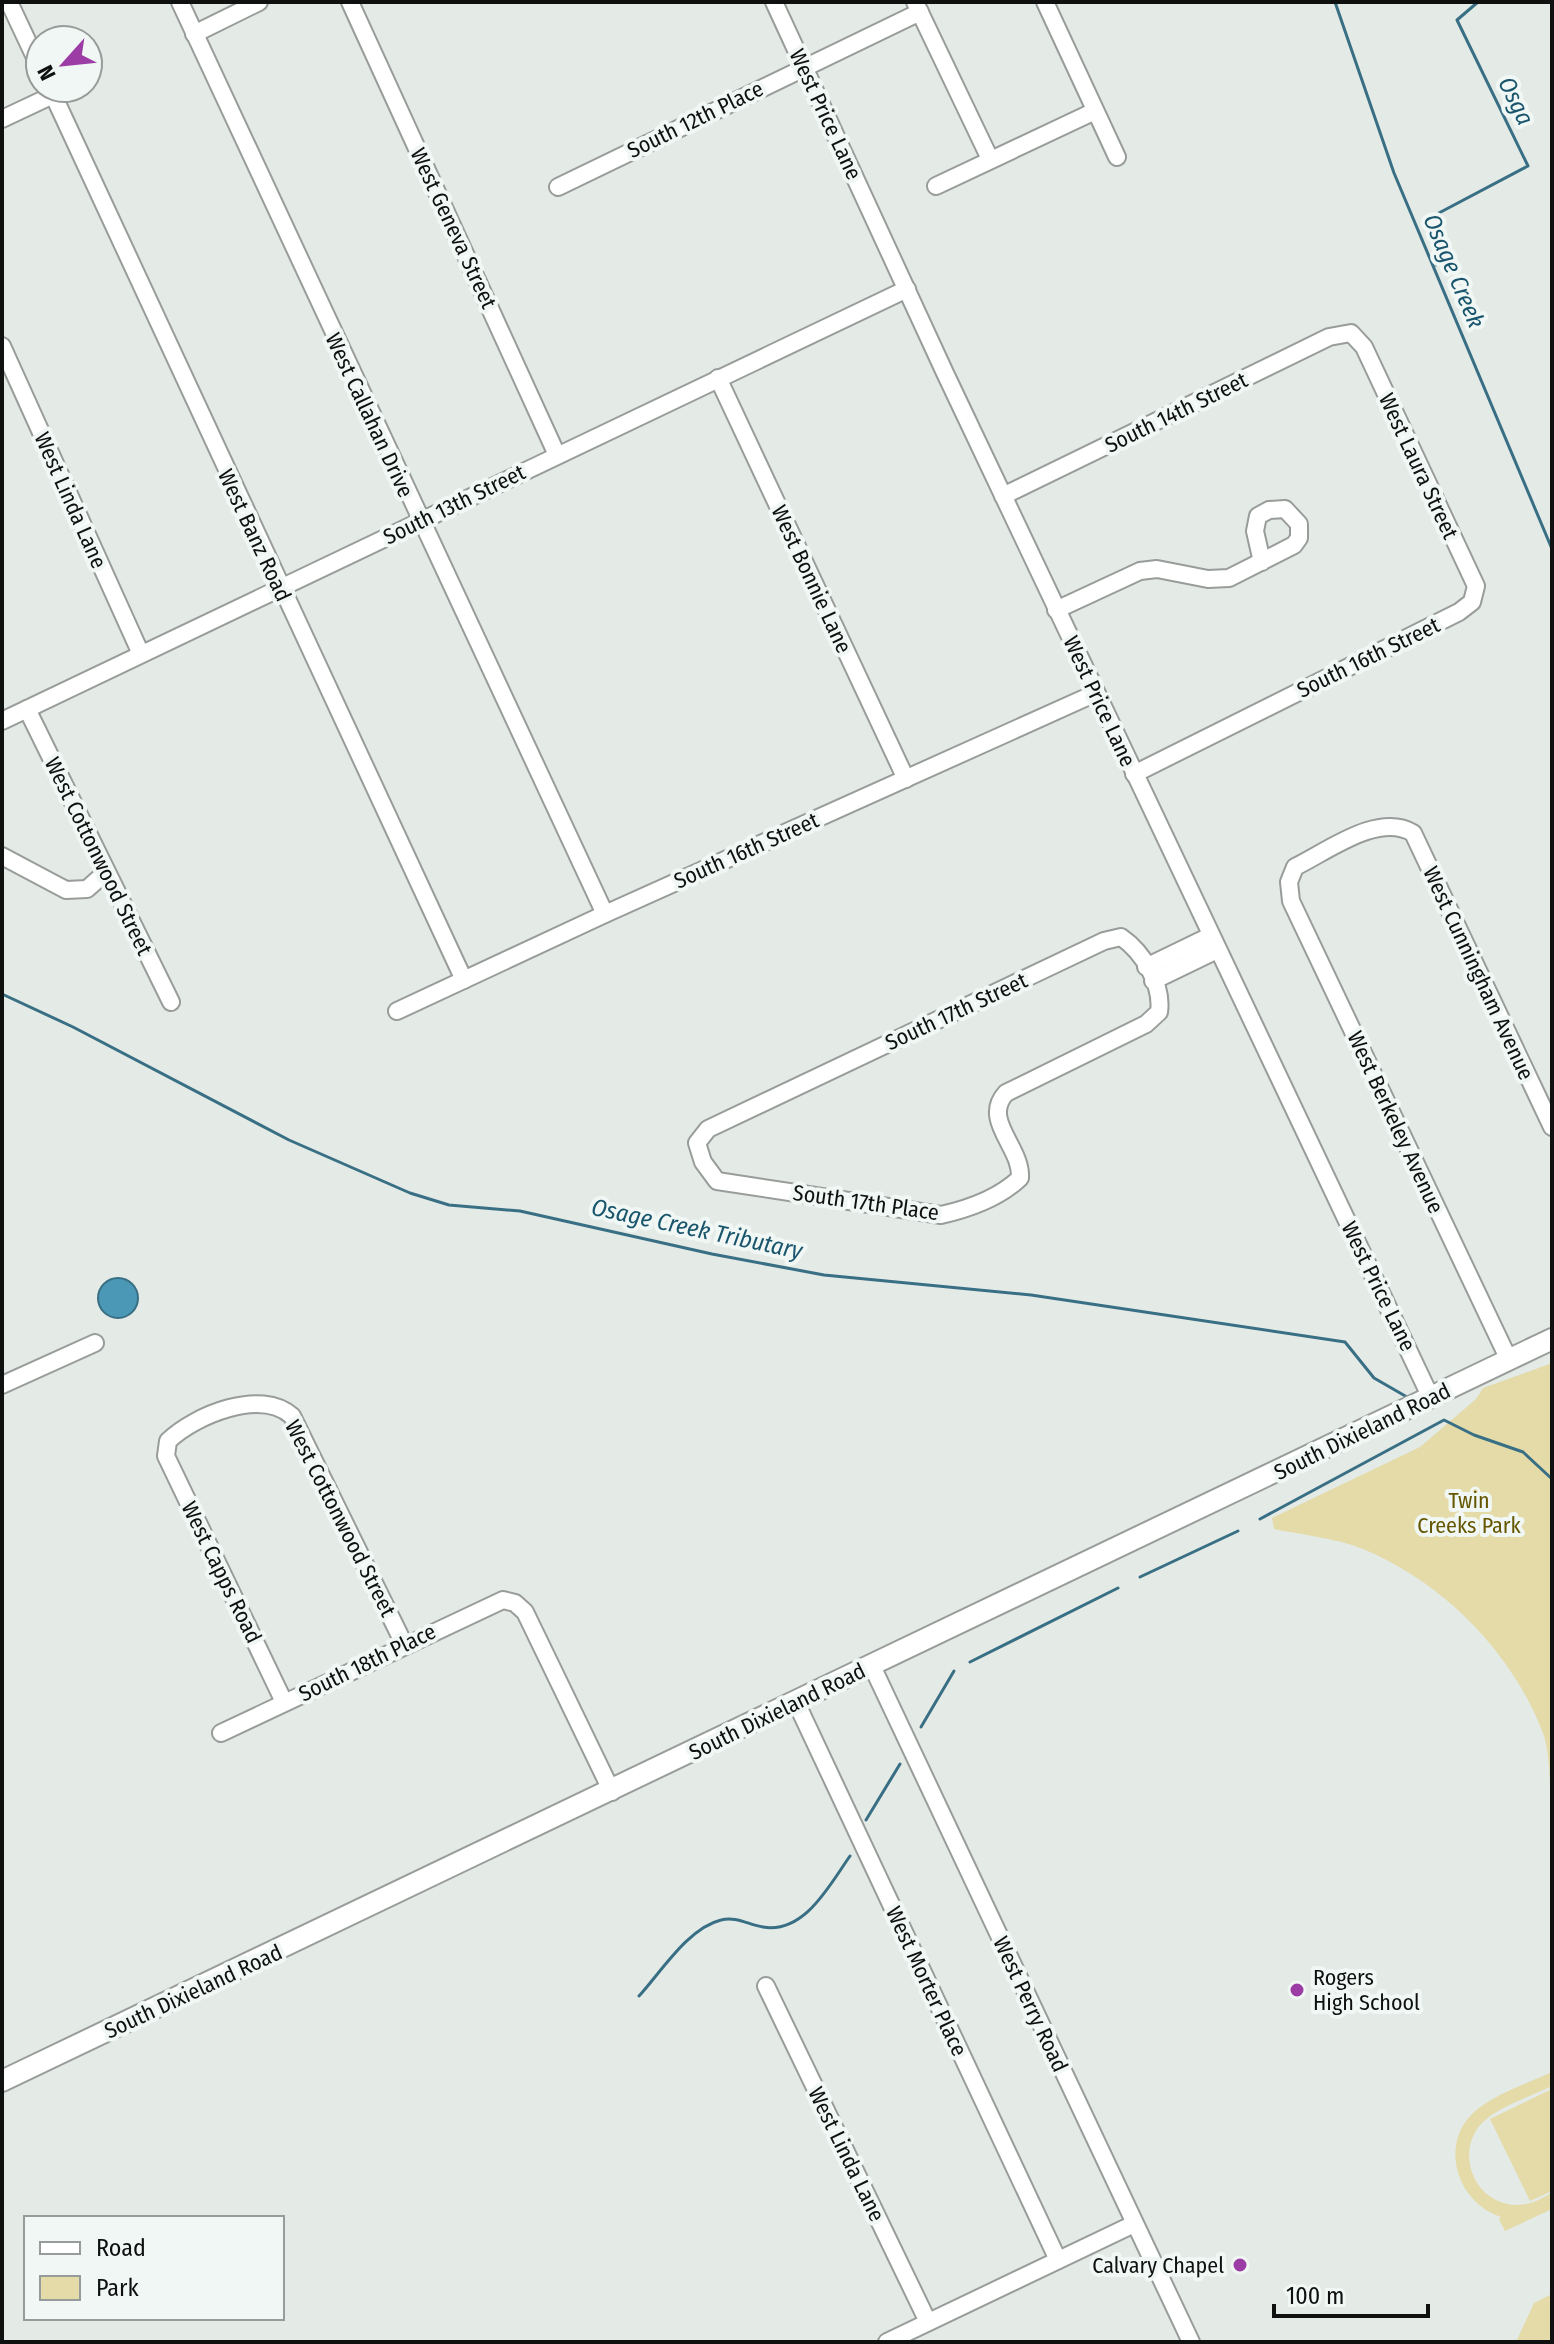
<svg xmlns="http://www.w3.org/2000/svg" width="1554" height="2344" viewBox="0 0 1554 2344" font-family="'Fira Sans Condensed',sans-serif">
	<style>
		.green { fill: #e4dba9 }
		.water { fill: #4b97b6; stroke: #396f84; stroke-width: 2 }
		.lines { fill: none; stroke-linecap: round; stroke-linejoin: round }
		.stream { stroke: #396f84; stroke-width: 3 }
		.minor-casing { stroke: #989d9a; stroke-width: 20 }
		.major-casing { stroke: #989d9a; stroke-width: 24 }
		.minor { stroke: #fff; stroke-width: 16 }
		.major { stroke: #fff; stroke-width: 20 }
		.poi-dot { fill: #9c3ca5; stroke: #f1f7f4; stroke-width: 3 }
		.labels { text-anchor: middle; stroke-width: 8; stroke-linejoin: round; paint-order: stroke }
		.street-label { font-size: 22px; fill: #0f1110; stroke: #f1f7f4 }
		.park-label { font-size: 22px; fill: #655701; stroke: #f1f7f4 }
		.poi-label { font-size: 22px; fill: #0f1110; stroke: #f1f7f4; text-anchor: start }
		.water-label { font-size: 24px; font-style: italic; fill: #19556c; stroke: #f1f7f4 }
	</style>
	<rect width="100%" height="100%" fill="#e4eae6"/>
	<g class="green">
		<path d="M 1552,1363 L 1552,1812 C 1549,1788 1551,1756 1543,1733 C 1512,1652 1443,1582 1363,1549 C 1336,1538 1302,1535 1274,1529 L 1272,1518 L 1420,1447 L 1476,1399 L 1483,1388 Z"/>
		<path d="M 1552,2072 L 1552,2086 C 1530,2097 1498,2106 1481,2124 C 1454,2155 1476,2205 1517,2205 C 1530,2205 1541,2199 1552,2193 L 1552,2209 L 1505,2231 L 1499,2219 L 1501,2217 C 1455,2202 1437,2139 1479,2108 C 1500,2092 1529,2083 1552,2072 Z"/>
		<polygon points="1552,2089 1552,2191 1530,2201 1490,2119"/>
		<polygon points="1552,2294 1552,2342 1516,2342 1534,2303"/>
	</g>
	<circle class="water" cx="118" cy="1298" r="20"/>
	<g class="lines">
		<g class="stream">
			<polyline points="1335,2 1394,173 1552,549"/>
			<polyline points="1436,265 1437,214 1528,166 1457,20 1478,2"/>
			<polyline points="2,994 73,1027 289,1140 410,1193 449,1205 520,1211 712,1254 824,1275 1031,1295 1345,1342 1374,1378 1407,1397"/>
			<polyline points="1260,1519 1444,1420 1474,1435 1523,1452 1552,1479"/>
			<polyline points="1140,1577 1238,1531"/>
			<polyline points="970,1662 1118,1588"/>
			<polyline points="921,1727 954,1671"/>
			<polyline points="866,1820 900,1764"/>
			<path d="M 639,1996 C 661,1972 688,1928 721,1920 C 736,1916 749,1925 763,1927 C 805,1934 830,1884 850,1856"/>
		</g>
		<g class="minor-casing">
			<g id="minor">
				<polyline points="9,2 40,68"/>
				<polyline points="180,2 605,914"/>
				<polyline points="350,2 557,455"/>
				<polyline points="774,2 945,373 1431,1398"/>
				<polyline points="915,2 990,159"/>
				<polyline points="1045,2 1117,157"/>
				<polyline points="194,34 259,2"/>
				<polyline points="50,88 464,980"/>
				<polyline points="2,119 53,95"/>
				<polyline points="936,186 1095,111"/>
				<polyline points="558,187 920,12"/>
				<polyline points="2,346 141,654"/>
				<polyline points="718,378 906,779"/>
				<polyline points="1003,496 1329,337 1351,333 1364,347 1476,586 1472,602 1459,612 1134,774"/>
				<polyline points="1056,610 1140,571 1157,569 1208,579 1229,578 1294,545 1299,538 1299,524 1285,509 1269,510 1258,516 1255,531 1262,562"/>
				<polyline points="27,709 171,1002"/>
				<polyline points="2,721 907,289"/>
				<polyline points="2,856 66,890 87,889 105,873"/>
				<path d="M 1121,937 C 1143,952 1163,985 1159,1012 L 1146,1024 L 1006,1093 C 981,1120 1022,1147 1020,1178 C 999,1198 968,1209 941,1215 L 717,1181 L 703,1162 L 697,1143 L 708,1129 L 1104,941 Z"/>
				<polyline points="1146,967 1210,936"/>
				<polyline points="1153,981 1217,950"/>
				<polyline points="397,1011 605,914 1096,693"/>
				<path d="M 1509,1360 L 1291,901 L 1289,882 L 1295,867 C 1328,851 1378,812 1413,833 L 1552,1127"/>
				<polyline points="2,1385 95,1343"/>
				<polyline points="872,1666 1191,2342"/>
				<path d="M 284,1702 L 166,1456 L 168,1441 C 195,1415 261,1388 292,1416 L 404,1644"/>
				<polyline points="796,1702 1058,2260"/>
				<polyline points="221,1733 503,1600 515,1603 525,1612 612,1792"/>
				<polyline points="766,1986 928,2322"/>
				<polyline points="887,2342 1134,2224"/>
			</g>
		</g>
		<g class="major-casing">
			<polyline id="major" points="2,2081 1552,1339"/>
		</g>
		<use href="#minor" class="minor"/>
		<use href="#major" class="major"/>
	</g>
	<g class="poi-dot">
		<circle cx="1297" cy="1990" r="8"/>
		<circle cx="1240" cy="2265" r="8"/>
	</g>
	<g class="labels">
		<g class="street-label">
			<text transform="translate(826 114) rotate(65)" y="8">West Price Lane</text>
			<text transform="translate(695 119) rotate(-26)" y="8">South 12th Place</text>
			<text transform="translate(454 228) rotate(65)" y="8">West Geneva Street</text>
			<text transform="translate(1176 412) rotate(-26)" y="8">South 14th Street</text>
			<text transform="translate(370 415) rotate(65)" y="8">West Callahan Drive</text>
			<text transform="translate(1419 466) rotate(65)" y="8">West Laura Street</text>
			<text transform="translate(71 500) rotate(66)" y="8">West Linda Lane</text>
			<text transform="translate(454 504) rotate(-26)" y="8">South 13th Street</text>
			<text transform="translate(255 535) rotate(65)" y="8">West Banz Road</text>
			<text transform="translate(812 579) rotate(65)" y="8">West Bonnie Lane</text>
			<text transform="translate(1368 657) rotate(-26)" y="8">South 16th Street</text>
			<text transform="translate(1100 701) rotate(65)" y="8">West Price Lane</text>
			<text transform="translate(746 850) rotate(-24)" y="8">South 16th Street</text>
			<text transform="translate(99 856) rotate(64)" y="8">West Cottonwood Street</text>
			<text transform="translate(1479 973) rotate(65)" y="8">West Cunningham Avenue</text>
			<text transform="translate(956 1011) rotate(-25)" y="8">South 17th Street</text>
			<text transform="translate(1396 1122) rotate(65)" y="8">West Berkeley Avenue</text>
			<text transform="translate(866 1202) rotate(8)" y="8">South 17th Place</text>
			<text transform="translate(1379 1286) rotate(64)" y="8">West Price Lane</text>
			<text transform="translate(1362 1431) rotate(-26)" y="8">South Dixieland Road</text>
			<text transform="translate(341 1518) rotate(63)" y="8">West Cottonwood Street</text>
			<text transform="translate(222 1572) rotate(64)" y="8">West Capps Road</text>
			<text transform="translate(367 1662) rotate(-26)" y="8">South 18th Place</text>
			<text transform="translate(777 1711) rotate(-26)" y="8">South Dixieland Road</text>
			<text transform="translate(927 1981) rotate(65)" y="8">West Morter Place</text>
			<text transform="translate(193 1991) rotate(-25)" y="8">South Dixieland Road</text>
			<text transform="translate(1031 2004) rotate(65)" y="8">West Perry Road</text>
			<text transform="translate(847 2154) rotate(64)" y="8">West Linda Lane</text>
		</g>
		<g class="park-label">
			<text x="1469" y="1508">Twin<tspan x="1469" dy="25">Creeks Park</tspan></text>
		</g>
		<g class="poi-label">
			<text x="1313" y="1985">Rogers<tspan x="1313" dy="25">High School</tspan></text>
			<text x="1224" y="2273" text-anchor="end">Calvary Chapel</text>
		</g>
		<g class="water-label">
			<text transform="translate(1516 101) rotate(64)" y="8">Osga</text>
			<text transform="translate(1454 271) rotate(67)" y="8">Osage Creek</text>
			<text transform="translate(697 1229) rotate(12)" y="8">Osage Creek Tributary</text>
		</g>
	</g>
	<rect width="1554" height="2344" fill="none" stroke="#0f1110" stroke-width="8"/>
	<rect x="24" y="2216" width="260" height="104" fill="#f1f7f4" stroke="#979b99" stroke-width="2"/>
	<rect x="40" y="2242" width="40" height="12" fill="#ffffff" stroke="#979b99" stroke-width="2"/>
	<text x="96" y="2256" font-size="24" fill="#0f1110">Road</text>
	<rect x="40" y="2276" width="40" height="24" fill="#e4dba9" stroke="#979b99" stroke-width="2"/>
	<text x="96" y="2296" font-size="24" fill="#0f1110">Park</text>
	<g transform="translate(64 64) rotate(243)"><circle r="38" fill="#f1f7f4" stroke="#979b99" stroke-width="2"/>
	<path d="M0-6L14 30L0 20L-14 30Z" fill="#9c3ca5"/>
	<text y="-12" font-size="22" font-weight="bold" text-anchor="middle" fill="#0f1110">N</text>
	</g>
	<path d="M1274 2304v12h154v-12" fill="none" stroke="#0f1110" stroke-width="4"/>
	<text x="1286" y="2304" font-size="24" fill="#0f1110" stroke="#f1f7f4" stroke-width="6" paint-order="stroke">100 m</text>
</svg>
